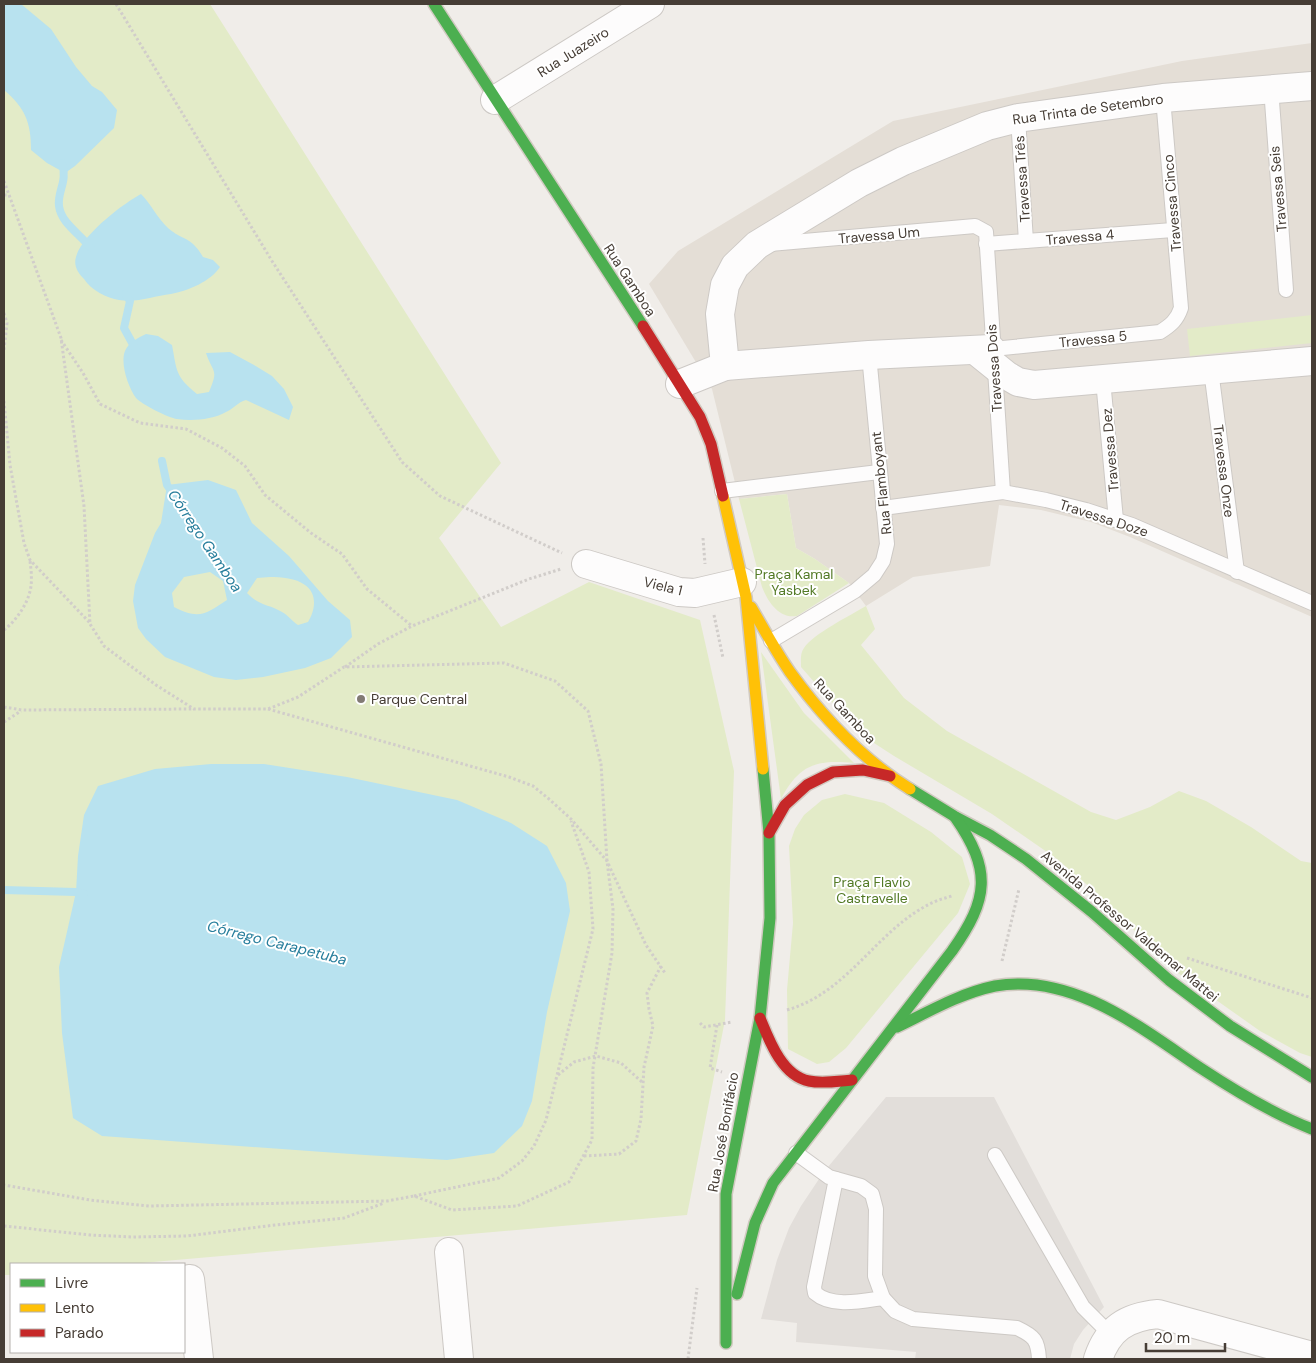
<svg xmlns="http://www.w3.org/2000/svg" width="1316" height="1363" viewBox="0 0 1316 1363" font-family="'DM Sans',sans-serif">
	<style>
		.residential { fill: #e4ded6 }
		.green { fill: #e3ebc8 }
		.parking { fill: #e2deda }
		.water { fill: #b8e2ef; fill-rule: evenodd }
		.lines { fill: none; stroke-linecap: round; stroke-linejoin: round }
		.stream { stroke: #b8e2ef; stroke-width: 8 }
		.lane-casing { stroke: #cdc9c5; stroke-width: 16 }
		.street-casing { stroke: #cdc9c5; stroke-width: 30 }
		.fast-casing { stroke: #d1cac1; stroke-width: 14 }
		.slow-casing { stroke: #d1cac1; stroke-width: 14 }
		.jam-casing { stroke: #d1cac1; stroke-width: 14 }
		.path { stroke: #d1cdca; stroke-width: 3; stroke-dasharray: 2.5 2.5; stroke-linecap: butt }
		.lane { stroke: #fdfcfc; stroke-width: 14 }
		.street { stroke: #fdfcfc; stroke-width: 28 }
		.fast { stroke: #4caf50; stroke-width: 11 }
		.slow { stroke: #ffc107; stroke-width: 11 }
		.jam { stroke: #c62828; stroke-width: 11 }
		.poi-dot { fill: #827b74; stroke: #fff; stroke-width: 2 }
		.labels { text-anchor: middle; stroke-width: 4; stroke-linejoin: round; paint-order: stroke }
		.street-label { font-size: 14px; fill: #463d35; stroke: #fff }
		.park-label { font-size: 14px; fill: #537a26; stroke: #fff }
		.poi-label { font-size: 14px; fill: #463d35; stroke: #fff; text-anchor: start }
		.water-label { font-size: 15px; font-style: italic; fill: #277e9c; stroke: #fff }
	</style>
	<rect width="100%" height="100%" fill="#f0ede9"/>
	<polygon class="residential" points="1312,43 1312,617 1130,537 1091,522 1041,510 999,505 990,566 913,577 866,606 849,583 815,559 796,548 787,494 739,499 712,389 649,284 678,251 893,121 1182,61"/>
	<g class="green">
		<polygon points="4,4 210,4 501,463 439,538 501,627 589,582 700,620 734,771 725,1020 687,1215 130,1264 11,1264 11,1275 4,1275"/>
		<polygon points="1312,315 1312,343 1190,356 1187,329"/>
		<path d="M 787,494 L 796,548 L 815,559 L 849,583 L 797,616 C 779,619 768,602 762,587 L 739,499 Z"/>
		<path d="M 866,606 L 875,629 L 861,645 L 904,698 L 947,731 L 1091,812 L 1116,820 L 1150,807 L 1179,791 L 1206,801 L 1251,827 L 1301,861 L 1312,863 L 1312,1057 L 1300,1053 L 1260,1031 L 1178,973 L 1091,888 L 1057,859 L 992,814 L 894,756 L 874,743 L 850,723 L 801,667 C 801,661 800,653 804,648 C 813,634 851,615 866,606 Z"/>
		<path d="M 761,652 L 804,713 L 854,763 C 816,759 799,765 781,799 Z"/>
		<polygon points="845,794 884,803 931,832 962,857 970,884 958,913 846,1048 829,1062 817,1064 788,1049 787,990 793,923 789,846 795,829 804,815 822,800"/>
	</g>
	<polygon class="parking" points="886,1097 994,1097 1104,1307 1083,1330 1074,1344 1070,1359 915,1359 916,1352 796,1342 797,1323 761,1319 777,1260 789,1228 801,1206 823,1173"/>
	<g class="water">
		<path d="M 4,4 L 21,4 L 51,29 L 76,67 L 92,86 L 102,92 L 117,110 L 114,128 L 75,166 L 65,173 L 47,163 L 31,150 C 31,122 25,108 4,90 Z"/>
		<path d="M 141,194 C 151,204 158,219 168,228 C 183,241 191,236 203,257 L 213,260 L 220,267 C 211,281 188,291 171,294 C 154,296 137,303 119,300 C 107,298 91,290 84,279 C 81,276 77,271 76,267 C 68,244 124,203 141,194 Z"/>
		<path d="M 146,334 L 158,336 L 172,345 C 177,371 175,376 197,394 L 209,392 C 219,368 213,374 206,353 L 230,352 L 254,365 L 272,376 L 284,389 L 293,407 L 289,420 L 246,400 C 238,402 233,409 226,412 C 212,420 192,421 177,419 C 169,418 141,404 136,398 C 128,387 120,363 125,351 C 129,342 138,338 146,334 Z"/>
		<path d="M 208,480 L 236,490 L 252,523 L 289,556 L 328,601 L 350,620 L 352,637 L 331,658 L 305,668 L 263,677 L 236,680 L 214,677 L 165,657 L 146,639 L 138,628 L 133,601 L 135,585 L 155,533 L 161,523 L 167,485 ZM 210,572 L 223,581 L 227,600 C 206,614 199,620 174,607 L 172,593 L 184,577 ZM 270,577 C 281,577 296,578 305,585 C 318,594 315,611 308,622 L 298,625 C 292,621 288,615 282,612 C 269,604 259,606 247,593 L 257,578 Z"/>
		<polygon points="211,764 264,764 347,777 457,800 511,823 547,846 566,883 570,911 547,1012 532,1101 522,1126 494,1153 447,1160 365,1155 102,1136 73,1118 62,1033 59,967 76,892 78,856 84,815 98,786 155,769"/>
	</g>
	<g class="lines">
		<g class="stream">
			<path d="M 62,163 C 68,182 57,191 59,206 C 61,223 80,234 90,247"/>
			<polyline points="125,294 130,301 124,328 136,350"/>
			<polyline points="162,461 167,485 172,492"/>
			<polyline points="4,890 76,892 84,894"/>
		</g>
		<g class="lane-casing">
			<g id="lane">
				<polyline points="1271,88 1286,290"/>
				<polyline points="1018,118 1026,241"/>
				<polyline points="770,244 975,226 986,232 1003,492"/>
				<polyline points="986,244 1173,230"/>
				<path d="M 993,349 L 1160,332 C 1171,325 1177,320 1181,308 L 1163,98"/>
				<polyline points="1211,370 1237,572"/>
				<polyline points="1103,380 1116,520"/>
				<polyline points="722,491 879,472"/>
				<polyline points="883,508 1003,492 1046,500 1086,510 1132,525 1312,603"/>
				<polyline points="771,641 855,591 874,575 883,561 887,544 869,355"/>
				<path d="M 796,1153 L 829,1177 L 861,1186 L 872,1194 L 876,1209 L 875,1276 L 883,1298 L 895,1311 L 913,1319 L 1017,1328 C 1034,1336 1038,1340 1039,1359"/>
				<polyline points="995,1155 1083,1307 1110,1334"/>
				<path d="M 836,1179 L 814,1287 L 815,1293 C 832,1308 862,1301 883,1298"/>
			</g>
		</g>
		<g class="street-casing">
			<g id="street">
				<polyline points="495,100 650,4"/>
				<polyline points="975,350 1006,375 1018,382 1034,385 1312,361"/>
				<polyline points="725,366 869,355 991,349"/>
				<polyline points="680,384 725,366 720,314 725,285 735,266 757,245 859,183 903,161 987,126 1018,118 1163,98 1312,86"/>
				<polyline points="586,564 679,592 695,593 742,582"/>
				<polyline points="449,1252 459,1359"/>
				<polyline points="190,1279 199,1359"/>
				<path d="M 1098,1359 C 1108,1329 1126,1317 1158,1314 L 1312,1356"/>
			</g>
		</g>
		<g class="fast-casing">
			<g id="fast">
				<polyline points="434,4 643,326"/>
				<polyline points="910,789 954,816 990,835 1026,859 1092,912 1169,980 1230,1026 1312,1077"/>
				<path d="M 897,1027 C 928,1012 961,993 995,986 C 1073,972 1142,1029 1202,1069 C 1237,1092 1273,1114 1312,1129"/>
				<path d="M 737,1294 L 755,1223 L 773,1183 L 952,951 C 989,899 992,870 955,817"/>
				<polyline points="726,1343 726,1194 760,1018 770,918 769,833 763,769"/>
			</g>
		</g>
		<g class="slow-casing">
			<g id="slow">
				<polyline points="723,496 746,597 763,769"/>
				<path d="M 751,607 C 764,629 776,652 790,672 C 822,716 863,760 910,789"/>
			</g>
		</g>
		<g class="jam-casing">
			<g id="jam">
				<polyline points="643,326 700,417 711,444 723,496"/>
				<polyline points="769,833 785,805 807,785 833,772 863,770 890,776"/>
				<path d="M 760,1018 C 769,1040 782,1076 809,1081 C 823,1084 838,1081 852,1080"/>
			</g>
		</g>
		<g class="path">
			<polyline points="116,4 272,261 402,462 440,496 562,553"/>
			<polyline points="4,181 61,338 84,506 90,624 104,646 156,685 194,709 268,709 298,697 344,667 504,663 555,681 588,711 601,764 607,861 613,909 612,953 593,1068 592,1140 569,1182 517,1206 452,1210 414,1196 387,1201 149,1206 90,1200 4,1185"/>
			<polyline points="4,195 9,195"/>
			<polyline points="4,313 7,323 4,350"/>
			<polyline points="61,340 83,373 100,404 140,423 186,429 222,448 245,466 265,495 311,533 342,554 367,589 412,626"/>
			<polyline points="4,401 10,465 24,543 30,560 90,623"/>
			<polyline points="703,538 705,564"/>
			<polyline points="714,615 723,658"/>
			<path d="M 4,630 C 17,620 29,602 31,586 C 32,578 31,569 30,561"/>
			<polyline points="345,667 378,644 412,626 529,579 561,569"/>
			<polyline points="4,707 22,710 194,709"/>
			<polyline points="268,709 509,777 533,786 549,799 571,819 607,861 646,945 665,973"/>
			<polyline points="4,722 21,711"/>
			<polyline points="1187,958 1312,998"/>
			<polyline points="1002,961 1019,889"/>
			<path d="M 787,1010 C 850,992 878,927 934,902 C 940,899 946,898 952,896"/>
			<polyline points="700,1023 704,1027 732,1022"/>
			<polyline points="717,1025 710,1068 722,1072"/>
			<polyline points="558,1075 574,1062 596,1056 621,1063 643,1083"/>
			<polyline points="584,1156 619,1154 636,1141 641,1119 644,1067 653,1026 649,1009 647,993 661,966"/>
			<polyline points="414,1196 499,1178 522,1161 534,1146 546,1120 593,929 589,872 571,821"/>
			<polyline points="4,1226 90,1235 133,1237 187,1236 275,1225 344,1218 384,1203"/>
			<polyline points="688,1359 697,1288"/>
		</g>
		<use href="#lane" class="lane"/>
		<use href="#street" class="street"/>
		<use href="#fast" class="fast"/>
		<use href="#slow" class="slow"/>
		<use href="#jam" class="jam"/>
	</g>
	<circle class="poi-dot" cx="361" cy="699" r="5"/>
	<g class="labels">
		<g class="street-label">
			<text transform="translate(573 52) rotate(-32)" y="5">Rua Juazeiro</text>
			<text transform="translate(1088 109) rotate(-8)" y="5">Rua Trinta de Setembro</text>
			<text transform="translate(1022 179) rotate(-94)" y="5">Travessa Três</text>
			<text transform="translate(1278 189) rotate(-95)" y="5">Travessa Seis</text>
			<text transform="translate(1172 203) rotate(-95)" y="5">Travessa Cinco</text>
			<text transform="translate(879 235) rotate(-5)" y="5">Travessa Um</text>
			<text transform="translate(1080 237) rotate(-5)" y="5">Travessa 4</text>
			<text transform="translate(630 280) rotate(57)" y="5">Rua Gamboa</text>
			<text transform="translate(1093 339) rotate(-6)" y="5">Travessa 5</text>
			<text transform="translate(994 368) rotate(-94)" y="5">Travessa Dois</text>
			<text transform="translate(1110 450) rotate(-95)" y="5">Travessa Dez</text>
			<text transform="translate(1224 471) rotate(83)" y="5">Travessa Onze</text>
			<text transform="translate(881 483) rotate(-96)" y="5">Rua Flamboyant</text>
			<text transform="translate(1104 518) rotate(18)" y="5">Travessa Doze</text>
			<text transform="translate(663 586) rotate(14)" y="5">Viela 1</text>
			<text transform="translate(845 711) rotate(47)" y="5">Rua Gamboa</text>
			<text transform="translate(1130 926) rotate(40)" y="5">Avenida Professor Valdemar Mattei</text>
			<text transform="translate(723 1132) rotate(-80)" y="5">Rua José Bonifácio</text>
		</g>
		<g class="park-label">
			<text x="794" y="579">Praça Kamal<tspan x="794" dy="16">Yasbek</tspan></text>
			<text x="872" y="887">Praça Flavio<tspan x="872" dy="16">Castravelle</tspan></text>
		</g>
		<g class="poi-label">
			<text x="371" y="704">Parque Central</text>
		</g>
		<g class="water-label">
			<text transform="translate(205 541) rotate(56)" y="5">Córrego Gamboa</text>
			<text transform="translate(277 943) rotate(14)" y="5">Córrego Carapetuba</text>
		</g>
	</g>
	<rect width="1316" height="1363" fill="none" stroke="#463d35" stroke-width="10"/>
	<rect x="10" y="1263" width="175" height="90" fill="#ffffff" stroke="#b5b1ae"/>
	<rect x="20" y="1279" width="25" height="8" fill="#4caf50" stroke="#b5b1ae"/>
	<text x="55" y="1288" font-size="15" fill="#463d35">Livre</text>
	<rect x="20" y="1304" width="25" height="8" fill="#ffc107" stroke="#b5b1ae"/>
	<text x="55" y="1313" font-size="15" fill="#463d35">Lento</text>
	<rect x="20" y="1329" width="25" height="8" fill="#c62828" stroke="#b5b1ae"/>
	<text x="55" y="1338" font-size="15" fill="#463d35">Parado</text>
	<path d="M1146 1343v8h79v-8" fill="none" stroke="#463d35" stroke-width="2.5"/>
	<text x="1154" y="1343" font-size="15" fill="#463d35" stroke="#ffffff" stroke-width="4" paint-order="stroke">20 m</text>
</svg>
